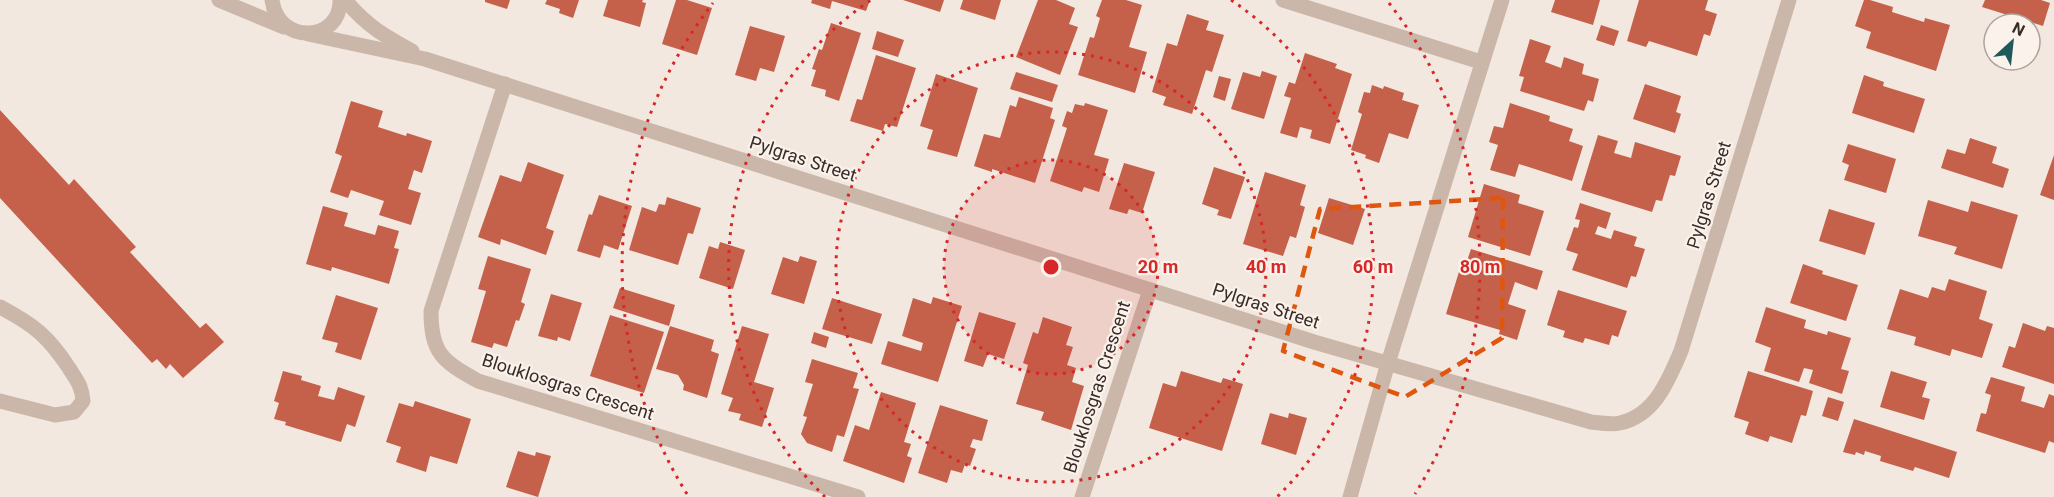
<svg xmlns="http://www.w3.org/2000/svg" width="2054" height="497" viewBox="0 0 2054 497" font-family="Roboto,sans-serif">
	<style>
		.building { fill: #c5604a }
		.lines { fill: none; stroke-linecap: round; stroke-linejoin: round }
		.street { stroke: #cbb7aa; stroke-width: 15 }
		.marked { fill: none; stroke: #df570e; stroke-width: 4.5; stroke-dasharray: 12 8; stroke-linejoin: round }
		.ring { fill: none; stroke: #d62828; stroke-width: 3; stroke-dasharray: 3 6 }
		.labels { text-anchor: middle; stroke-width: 4.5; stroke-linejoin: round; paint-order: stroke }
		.street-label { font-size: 18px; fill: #392d2a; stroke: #faf2eb }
		.centre { fill: #d62828; stroke: #faf2eb; stroke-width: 3 }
		.ring-label { font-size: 18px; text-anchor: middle; font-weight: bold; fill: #d62828; stroke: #faf2eb; stroke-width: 4.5; stroke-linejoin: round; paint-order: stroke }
	</style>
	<rect width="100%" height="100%" fill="#f3e8df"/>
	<g class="building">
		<polygon points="485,0 510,0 507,9 485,2"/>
		<polygon points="547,0 579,0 573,18 559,13 560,9 545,4"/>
		<polygon points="608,0 643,0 642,2 646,3 640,27 603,16"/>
		<polygon points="676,0 687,0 712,8 697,55 662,44"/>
		<polygon points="812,0 870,0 866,11 832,1 830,9 811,3"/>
		<polygon points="903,0 944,0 940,12"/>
		<polygon points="963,0 1001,0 995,20 960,9"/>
		<polygon points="1038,0 1056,0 1075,8 1069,24 1078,27 1060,75 1016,57"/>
		<polygon points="1102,0 1126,0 1142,5 1129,47 1147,52 1135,93 1078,75 1090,37 1094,38 1100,18 1096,16"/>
		<polygon points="1555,0 1600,0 1593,25 1551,12"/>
		<polygon points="1639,0 1708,0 1705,10 1717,14 1710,36 1704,34 1697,56 1649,41 1646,47 1627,41"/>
		<polygon points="1864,0 1870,0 1893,7 1892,12 1924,22 1925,18 1950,25 1936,71 1866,48 1871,32 1855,26"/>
		<polygon points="1985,0 2041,0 2050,3 2043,26 1982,7"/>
		<polygon points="1187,14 1209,21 1206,30 1224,35 1212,72 1206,70 1192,114 1163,105 1166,97 1152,92 1167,43 1177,46"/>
		<polygon points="831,23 861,33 839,101 825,96 826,90 811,86 816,70 812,69 819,49 822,50"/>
		<polygon points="1601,25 1619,31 1614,46 1596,40"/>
		<polygon points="750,26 785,36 774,72 760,68 756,81 735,75"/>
		<polygon points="877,31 904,40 898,57 872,49"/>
		<polygon points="1530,39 1551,46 1545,62 1561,68 1564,57 1584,64 1582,74 1599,79 1593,102 1588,100 1584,111 1520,91 1524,77 1519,76"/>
		<polygon points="1305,53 1337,64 1335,68 1352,74 1330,144 1310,138 1312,130 1300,127 1297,138 1280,133 1291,98 1284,96 1289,82 1295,84"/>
		<polygon points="876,55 916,68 897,127 885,124 883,131 850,121 857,99 862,100"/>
		<polygon points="1262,71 1277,76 1264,119 1231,109 1243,72 1260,77"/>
		<polygon points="1016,72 1058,85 1052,102 1010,89"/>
		<polygon points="936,74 978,88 957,157 927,149 933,130 920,126"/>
		<polygon points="1864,75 1884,82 1883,86 1925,99 1914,133 1852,113"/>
		<polygon points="1219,76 1231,79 1225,101 1213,97"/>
		<polygon points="1645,84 1681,96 1676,112 1681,114 1675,133 1633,119"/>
		<polygon points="1372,85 1383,89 1384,86 1404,93 1402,100 1419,105 1408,139 1389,133 1379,163 1365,158 1366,155 1351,150 1362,114 1358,112 1364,92 1370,93"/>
		<polygon points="1019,97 1053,108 1050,118 1055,120 1035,183 992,169 992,172 974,166 984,134 1000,138 1010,105 1016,107"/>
		<polygon points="351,101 383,111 378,127 406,136 407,133 432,141 422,173 414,170 408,189 421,193 411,225 379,215 384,201 351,190 348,198 330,192 342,156 335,153"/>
		<polygon points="1085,103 1108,110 1094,155 1109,159 1099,192 1084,187 1082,192 1050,181 1067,128 1062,126 1067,111 1072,113 1075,104 1084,106"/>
		<polygon points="1510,103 1550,116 1549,121 1573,129 1569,141 1583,146 1572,181 1519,164 1515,177 1490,170 1498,145 1489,142 1494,126 1503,128"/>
		<polygon points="0,110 69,185 74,179 136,247 130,252 200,328 206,323 224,342 183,378 170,364 166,369 157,359 152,363 0,198"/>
		<polygon points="1598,135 1618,141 1614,153 1631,158 1635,142 1681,156 1675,176 1670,175 1662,201 1656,200 1652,212 1581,190"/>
		<polygon points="1970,138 1997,147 1992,163 2009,169 2003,188 1941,168 1947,149 1965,154"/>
		<polygon points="1848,144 1896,159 1886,193 1844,180 1849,165 1842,162"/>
		<polygon points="2054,155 2054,200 2040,195"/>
		<polygon points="528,162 564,175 546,228 554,231 546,255 501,239 500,245 478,237 500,175 521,182"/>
		<polygon points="1124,163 1155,172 1142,213 1129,209 1127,214 1109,209"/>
		<polygon points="1214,167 1245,177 1231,219 1217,215 1219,210 1202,204"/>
		<polygon points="1265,172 1306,185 1300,205 1305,207 1296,238 1290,236 1283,256 1243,244"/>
		<polygon points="1484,184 1520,195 1518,203 1544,211 1530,256 1468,237"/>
		<polygon points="599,195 632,206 618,250 604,245 600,258 577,251 589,214 592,215"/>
		<polygon points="667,197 701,208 693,234 688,233 678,265 629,250 642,207 656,212 659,204 665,205"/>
		<polygon points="1329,198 1365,209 1353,245 1318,233"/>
		<polygon points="1928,200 1968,212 1971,201 2018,215 2002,269 1954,254 1957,247 1918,236"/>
		<polygon points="1580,203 1611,213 1606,229 1598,226 1595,234 1611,239 1614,230 1637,237 1634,246 1645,249 1636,277 1631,276 1627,288 1572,270 1578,254 1566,250 1574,227 1578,228 1580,220 1575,219"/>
		<polygon points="323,206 348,213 344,226 375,235 378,225 399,231 394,248 399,249 389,284 332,267 331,271 306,264"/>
		<polygon points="1829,209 1875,223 1865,255 1819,241"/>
		<polygon points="720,242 745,250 733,289 699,278 709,246 718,249"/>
		<polygon points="1471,249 1543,271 1537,290 1515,282 1508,304 1526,310 1517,340 1499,334 1500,330 1446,314 1462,262 1466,264"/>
		<polygon points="488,256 531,269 521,302 525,304 519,321 516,320 507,347 494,343 492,348 471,342 486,291 478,289"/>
		<polygon points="800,256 817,261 804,304 771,294 783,257 798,262"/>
		<polygon points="1803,264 1823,271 1822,274 1858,285 1846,321 1790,303"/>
		<polygon points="1949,279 1987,291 1979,319 1993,324 1982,358 1952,349 1950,356 1914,345 1916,337 1887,329 1900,289 1928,298 1932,287 1945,291"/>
		<polygon points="620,288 675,305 669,326 613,308"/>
		<polygon points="1558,290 1627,311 1618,337 1612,335 1609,345 1585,338 1583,343 1563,337 1565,331 1547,325"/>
		<polygon points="551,294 582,303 570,341 558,337 557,341 538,336"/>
		<polygon points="336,295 378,308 361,360 335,352 338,343 322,339"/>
		<polygon points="933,297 962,306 938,382 881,364 888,341 921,351 923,343 902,336 913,298 931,304"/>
		<polygon points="832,298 882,314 872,344 822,329"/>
		<polygon points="1766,307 1806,320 1804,328 1827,335 1828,331 1851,338 1841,369 1849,371 1842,394 1809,383 1813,370 1804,368 1799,382 1764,371 1771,348 1755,342"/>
		<polygon points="979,312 1016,323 1004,359 988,354 983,367 964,361"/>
		<polygon points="610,315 664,332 644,393 590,376"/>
		<polygon points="1043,317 1072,327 1066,345 1073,347 1067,365 1076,368 1072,382 1084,386 1071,430 1041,420 1044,412 1016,404 1028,365 1023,363 1033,332 1038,334"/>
		<polygon points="2023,323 2045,331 2047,326 2054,328 2054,384 2002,367 2009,346 2015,348"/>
		<polygon points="670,326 714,340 711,351 719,354 707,398 683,390 684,385 678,375 656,369"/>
		<polygon points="742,326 769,334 754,382 774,388 762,427 739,420 741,414 728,411 733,398 721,394"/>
		<polygon points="814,332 829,337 826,348 811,343"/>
		<polygon points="812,359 858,373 853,388 859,389 844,437 837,435 832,452 807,443 801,434 807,417 803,416 813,384 805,382"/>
		<polygon points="283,371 302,376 301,380 321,386 318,396 334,400 338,387 365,396 355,427 347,424 341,442 285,425 286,422 274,419 279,403 274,401"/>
		<polygon points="1181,371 1221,383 1223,378 1243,384 1222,451 1149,428 1163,383 1176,387"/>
		<polygon points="1748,371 1813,391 1806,416 1801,415 1792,443 1770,436 1768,442 1745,434 1749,422 1734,417"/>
		<polygon points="1891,371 1927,382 1922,397 1930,399 1924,420 1880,407"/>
		<polygon points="1991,377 2025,387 2021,401 2044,408 2049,394 2054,396 2054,443 2049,441 2045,453 1976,431 1981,413 1986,414 1991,395 1985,393"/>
		<polygon points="881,392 916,403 904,442 911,444 907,456 912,458 904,483 843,461 855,425 869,430"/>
		<polygon points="1828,397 1844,402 1838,421 1822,416"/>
		<polygon points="415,401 471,419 457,464 430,456 426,472 396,462 401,447 386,442 399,403 413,407"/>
		<polygon points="940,405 988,420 982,441 973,439 970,447 976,449 970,466 965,464 962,473 951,470 947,483 918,473"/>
		<polygon points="1270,413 1288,418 1289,413 1307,418 1296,455 1261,444"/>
		<polygon points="1854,419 1957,452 1949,478 1915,467 1913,471 1880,461 1881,456 1865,451 1864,455 1856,452 1855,455 1843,452"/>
		<polygon points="518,451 535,456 536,452 551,456 538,497 506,487"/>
	</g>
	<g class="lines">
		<g class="street">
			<polyline points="219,0 284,27"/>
			<path d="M 272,0 C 278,46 341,42 340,0"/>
			<path d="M 345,0 C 367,26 383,35 412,51"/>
			<polyline points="1283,0 1481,62"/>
			<path d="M 308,34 L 425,59 L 1314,342 L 1591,422 C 1600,423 1611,425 1620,423 C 1655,415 1668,381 1681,351 L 1789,0"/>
			<path d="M 505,84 L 431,311 C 431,353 442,361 478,381 L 858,497"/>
			<path d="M 0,307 C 34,325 48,336 69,368 C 77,381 82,386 83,401 L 74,412 L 55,415 L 0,401"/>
			<polyline points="1082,497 1150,290"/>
			<polyline points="1350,497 1388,363 1502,0"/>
		</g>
	</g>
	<path class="marked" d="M 1503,198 L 1502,338 L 1405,397 L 1283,351 L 1320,209 Z"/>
	<circle cx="1051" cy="267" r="107" fill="#d62828" fill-opacity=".12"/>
	<g class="ring">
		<circle cx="1051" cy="267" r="107"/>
		<circle cx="1051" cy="267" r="215"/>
		<path d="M825 497A322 322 0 0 1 871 0M1231 0A322 322 0 0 1 1277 497"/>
		<path d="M687 494A429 429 0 0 1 713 3M1389 3A429 429 0 0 1 1415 494"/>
	</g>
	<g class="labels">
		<g class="street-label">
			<text transform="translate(803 159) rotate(18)" y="6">Pylgras Street</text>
			<text transform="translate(1709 195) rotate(-73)" y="6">Pylgras Street</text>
			<text transform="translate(1266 306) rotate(18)" y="6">Pylgras Street</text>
			<text transform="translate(568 387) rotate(18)" y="6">Blouklosgras Crescent</text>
			<text transform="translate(1097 387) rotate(-72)" y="6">Blouklosgras Crescent</text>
		</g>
	</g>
	<circle cx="1051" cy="267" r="9" class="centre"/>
	<g class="ring-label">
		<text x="1158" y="273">20 m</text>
		<text x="1266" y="273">40 m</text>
		<text x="1373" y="273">60 m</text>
		<text x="1480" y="273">80 m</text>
	</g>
	<g transform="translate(2012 42) rotate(27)"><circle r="28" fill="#faf2eb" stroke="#ada39e" stroke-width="1.5"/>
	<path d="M0-4.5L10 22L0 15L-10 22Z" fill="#1f5a5a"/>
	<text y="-9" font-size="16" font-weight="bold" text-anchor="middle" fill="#392d2a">N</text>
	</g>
</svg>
